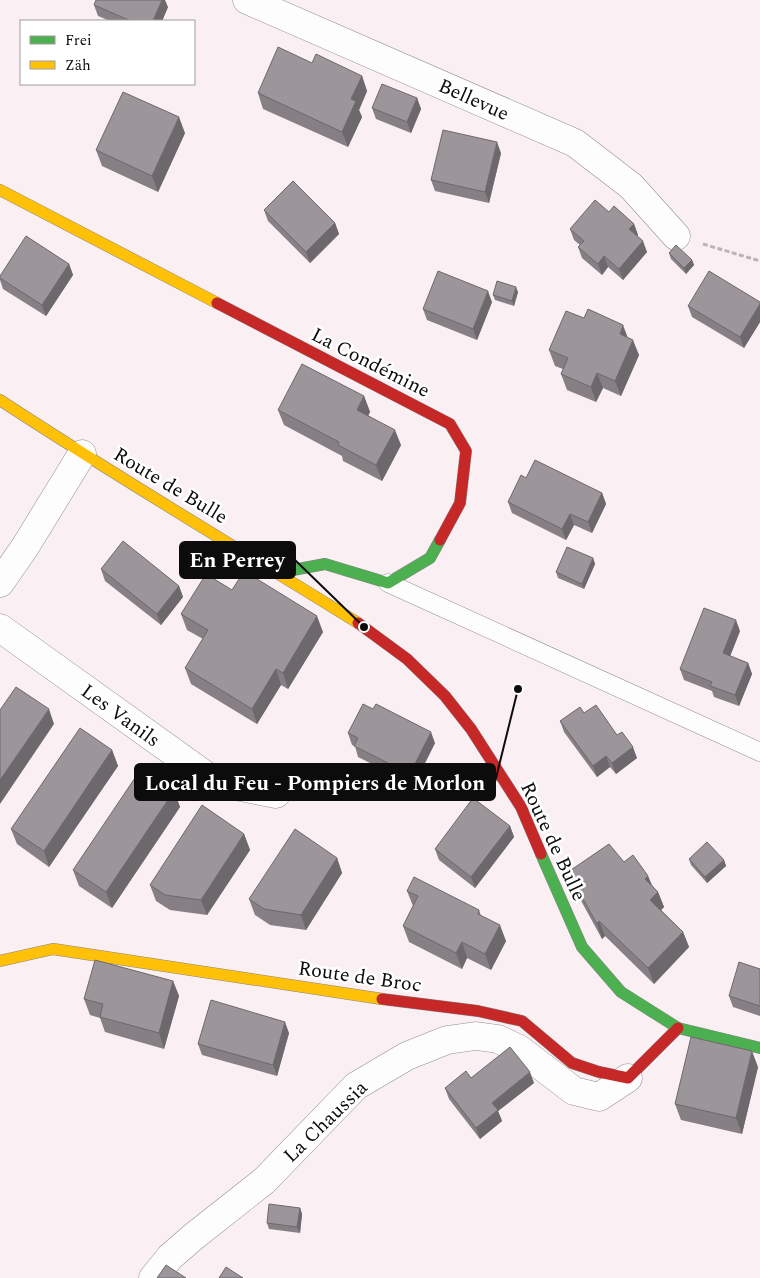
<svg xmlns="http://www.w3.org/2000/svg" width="760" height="1278" viewBox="0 0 760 1278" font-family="Spectral,serif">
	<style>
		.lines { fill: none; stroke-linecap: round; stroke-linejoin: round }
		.lane-casing { stroke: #938e90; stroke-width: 19 }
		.street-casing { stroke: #938e90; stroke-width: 29 }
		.fast-casing { stroke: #8a8587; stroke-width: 12 }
		.slow-casing { stroke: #8a8587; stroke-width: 12 }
		.jam-casing { stroke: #8a8587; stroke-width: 12 }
		.path { stroke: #b7b5b6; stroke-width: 3; stroke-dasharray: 5 2.5; stroke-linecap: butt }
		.lane { stroke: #fefdfd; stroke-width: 18 }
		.street { stroke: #fefdfd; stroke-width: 28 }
		.fast { stroke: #4caf50; stroke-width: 11 }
		.slow { stroke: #ffc107; stroke-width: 11 }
		.jam { stroke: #c62828; stroke-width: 11 }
		.wall { fill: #868084 }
		.shaded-wall { fill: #6d686b }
		.building { fill: #9c9599; stroke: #6d686b }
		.labels { text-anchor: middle; stroke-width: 5; stroke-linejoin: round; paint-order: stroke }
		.street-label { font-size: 20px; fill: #0c0c0c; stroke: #fff }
		.leader { fill: none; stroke: #0c0c0c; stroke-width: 2 }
		.callout-dot { fill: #0c0c0c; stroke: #fff; stroke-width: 2 }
		.callout { fill: #0c0c0c; stroke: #0c0c0c; stroke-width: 2 }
		.callout-label { font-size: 21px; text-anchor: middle; font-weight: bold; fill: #fff }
	</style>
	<rect width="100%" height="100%" fill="#faeff3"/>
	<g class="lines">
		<g class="lane-casing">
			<polyline id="lane" points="388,583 760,752"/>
		</g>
		<g class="street-casing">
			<g id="street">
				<polyline points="247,0 575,143 631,186 676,236"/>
				<polyline points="0,583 25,547 82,454"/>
				<polyline points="0,628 215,782 276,794"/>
				<polyline points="153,1278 170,1257 193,1237 264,1181 356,1086 407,1056 447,1040 476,1036 498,1039 519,1049 574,1091 599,1097 628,1078"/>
			</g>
		</g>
		<g class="fast-casing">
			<g id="fast">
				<polyline points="277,573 325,564 388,583 430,558 440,540"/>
				<polyline points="541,854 582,947 621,992 678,1028 760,1048"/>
			</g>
		</g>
		<g class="slow-casing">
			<g id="slow">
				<polyline points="0,190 217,303"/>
				<path d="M 0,400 C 117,477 239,549 358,623"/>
				<polyline points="0,961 53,949 382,999"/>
			</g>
		</g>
		<g class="jam-casing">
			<g id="jam">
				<polyline points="217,303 450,424 466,451 460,503 440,540"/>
				<polyline points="358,623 407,659 445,696 471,729 521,807 541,854"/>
				<polyline points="382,999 478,1011 522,1021 572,1063 599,1072 628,1078 678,1028"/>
			</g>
		</g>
		<polyline class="path" points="703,244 760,261"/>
		<use href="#lane" class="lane"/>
		<use href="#street" class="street"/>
		<use href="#fast" class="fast"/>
		<use href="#slow" class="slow"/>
		<use href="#jam" class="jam"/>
	</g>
	<g class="wall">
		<polygon points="94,5 168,7 162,21 110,21 98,16"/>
		<polygon points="312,63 362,76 367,91 359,110 362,117 348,147 263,109 258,93"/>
		<polygon points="417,98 421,109 411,133 376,119 372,108"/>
		<polygon points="185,133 158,192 102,166 96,150"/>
		<polygon points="501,153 489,203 435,191 431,180"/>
		<polygon points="264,210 335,223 339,234 310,263 268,221"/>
		<polygon points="609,212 634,224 638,235 637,236 647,252 623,280 608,267 602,275 582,258 578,247 580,245 574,240 570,229"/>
		<polygon points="669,253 692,260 694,265 686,274 671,259"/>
		<polygon points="69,264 73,275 46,316 3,289 0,280 0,276"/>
		<polygon points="518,292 514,306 495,300 493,295"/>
		<polygon points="492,302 477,340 427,320 423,309"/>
		<polygon points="760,302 760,322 744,348 692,317 688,306"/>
		<polygon points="628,337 639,355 621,396 603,388 596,402 567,390 561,374 563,369 555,366 549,350"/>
		<polygon points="364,396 370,412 368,415 401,445 382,481 343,461 342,456 284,425 278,410"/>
		<polygon points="526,478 602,493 606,504 592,533 574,525 566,540 512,513 508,502"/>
		<polygon points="593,558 595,564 584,589 558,578 556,572"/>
		<polygon points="101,569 179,586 183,597 161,625 105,581"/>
		<polygon points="232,590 323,632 288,689 281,685 257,724 191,684 185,668 203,639 187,630 181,614"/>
		<polygon points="740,631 730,656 748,663 752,674 739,706 714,697 712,691 684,680 680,669"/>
		<polygon points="584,713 617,735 637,758 616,774 610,767 597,777 564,732 560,721"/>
		<polygon points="348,733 435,743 414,785 358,757 355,746 352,745"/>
		<polygon points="112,750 118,766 49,867 17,844 11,829"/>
		<polygon points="174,791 180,807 112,908 79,886 73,870"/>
		<polygon points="510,826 514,837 475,888 439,860 435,849"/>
		<polygon points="244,834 250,850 207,915 170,910 156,901 150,885"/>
		<polygon points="337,858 342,873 306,930 270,925 255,915 249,899"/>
		<polygon points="689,859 724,860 726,866 707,883 691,865"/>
		<polygon points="624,862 648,876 652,885 658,892 664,907 661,910 683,932 689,947 654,984 605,936 602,939 574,888 568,872"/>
		<polygon points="407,891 479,910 481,916 506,941 491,970 467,958 462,969 409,942 403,926 413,906"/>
		<polygon points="760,969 760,1016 733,1007 729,996"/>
		<polygon points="173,981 179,996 164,1049 105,1032 100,1018 90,1015 84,999"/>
		<polygon points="289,1033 277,1076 202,1055 198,1044"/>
		<polygon points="758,1067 742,1134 681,1120 675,1104"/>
		<polygon points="471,1078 534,1083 498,1111 502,1121 480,1139 449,1099 445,1088"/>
		<polygon points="300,1208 302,1214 300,1233 269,1229 267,1223"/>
	</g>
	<g class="shaded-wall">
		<polygon points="162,0 165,0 168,7 162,21 153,21"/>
		<polygon points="362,76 367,91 359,110 362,117 348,147 342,132 351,99"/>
		<polygon points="417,98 421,109 411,133 407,122"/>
		<polygon points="179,117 185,133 158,192 152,176"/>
		<polygon points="497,142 501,153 489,203 485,192"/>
		<polygon points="335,223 339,234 310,263 306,252"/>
		<polygon points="634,224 638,235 633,240 629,229"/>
		<polygon points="643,241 647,252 623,280 619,269"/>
		<polygon points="604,256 608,267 602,275 598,264"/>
		<polygon points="692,260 694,265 686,274 684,268"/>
		<polygon points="69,264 73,275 46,316 42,305"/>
		<polygon points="516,287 518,292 514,306 512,301"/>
		<polygon points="488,291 492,302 477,340 473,329"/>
		<polygon points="760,304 760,322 744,348 740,337"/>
		<polygon points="623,325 629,341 620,334"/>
		<polygon points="633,340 639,355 621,396 615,381"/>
		<polygon points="597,373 603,388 596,402 591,387"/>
		<polygon points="364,396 370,412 363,426 357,410"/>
		<polygon points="395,430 401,445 382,481 376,465"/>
		<polygon points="602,493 606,504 592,533 588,522"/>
		<polygon points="570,514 574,525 566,540 562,529"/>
		<polygon points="593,558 595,564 584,589 582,584"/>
		<polygon points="179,586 183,597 161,625 157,614"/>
		<polygon points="317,616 323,632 288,689 283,673"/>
		<polygon points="736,620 740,631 727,664 723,653"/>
		<polygon points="748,663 752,674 739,706 735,695"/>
		<polygon points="276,669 281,685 257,724 252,709"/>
		<polygon points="49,709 54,724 0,804 0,780"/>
		<polygon points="431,732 435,743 414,785 410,774"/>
		<polygon points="633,747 637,758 616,774 612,763"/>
		<polygon points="112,750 118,766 49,867 44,851"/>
		<polygon points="606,756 610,767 597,777 593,766"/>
		<polygon points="174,791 180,807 112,908 106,892"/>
		<polygon points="510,826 514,837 475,888 471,877"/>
		<polygon points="244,834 250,850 207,915 201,900"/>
		<polygon points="337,858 342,873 306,930 301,915"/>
		<polygon points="724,860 726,866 707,883 705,877"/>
		<polygon points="648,876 654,892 645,879"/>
		<polygon points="658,892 664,907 656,915 650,900"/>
		<polygon points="599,921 605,936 602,939 597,924"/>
		<polygon points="500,925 506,941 491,970 485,954"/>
		<polygon points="683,932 689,947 654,984 648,968"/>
		<polygon points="462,942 467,958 462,969 456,953"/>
		<polygon points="173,981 179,996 164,1049 159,1033"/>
		<polygon points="285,1022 289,1033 277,1076 273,1065"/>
		<polygon points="752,1051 758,1067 742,1134 736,1118"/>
		<polygon points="530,1072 534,1083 498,1111 502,1121 480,1139 476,1128 492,1103"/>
		<polygon points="300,1208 302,1214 300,1233 297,1227"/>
	</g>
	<g class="building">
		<polygon points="96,0 162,0 153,21 131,21 94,5"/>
		<polygon points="278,47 312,63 316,54 362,76 351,99 356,101 342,132 258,93"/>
		<polygon points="382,84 417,98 407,122 372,108"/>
		<polygon points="123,92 179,117 152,176 96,150"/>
		<polygon points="443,130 497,142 485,192 431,180"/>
		<polygon points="293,181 335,223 306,252 264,210"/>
		<polygon points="595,200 609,212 614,206 634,224 629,229 643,241 619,269 604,256 598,264 578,247 584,241 570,229"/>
		<polygon points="26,236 69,264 42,305 0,278 0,276"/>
		<polygon points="676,245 692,260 684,268 669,253"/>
		<polygon points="438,271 488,291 473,329 423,309"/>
		<polygon points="709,271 760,302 760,304 740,337 688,306"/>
		<polygon points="497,281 516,287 512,301 493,295"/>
		<polygon points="588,309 623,325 620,334 633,340 615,381 597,373 591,387 561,374 568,358 549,350 566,311 584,318"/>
		<polygon points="302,364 364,396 357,410 395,430 376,465 338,445 339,442 278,410"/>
		<polygon points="535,460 602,493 588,522 570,514 562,529 508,502 521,475 526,478"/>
		<polygon points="123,541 179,586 157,614 101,569"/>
		<polygon points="567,547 593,558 582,584 556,572"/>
		<polygon points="244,571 317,616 283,673 276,669 252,709 185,668 208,630 181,614 206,574 232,590"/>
		<polygon points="704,608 736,620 723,653 748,663 735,695 710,686 712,682 680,669"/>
		<polygon points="16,687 49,709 0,780 0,710"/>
		<polygon points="363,704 373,709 376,704 431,732 410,774 354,746 358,738 348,733"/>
		<polygon points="596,705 617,735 622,732 633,747 612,763 606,756 593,766 560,721 580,707 584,713"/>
		<polygon points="80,728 112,750 44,851 11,829"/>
		<polygon points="141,769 174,791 106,892 73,870"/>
		<polygon points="473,798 510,826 471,877 435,849"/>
		<polygon points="202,805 244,834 201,900 165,895 150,885"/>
		<polygon points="295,829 337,858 301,915 264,909 249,899"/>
		<polygon points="707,842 724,860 705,877 689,859"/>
		<polygon points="609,844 624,862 633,855 648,876 645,879 658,892 650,900 683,932 648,968 599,921 597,924 568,872"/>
		<polygon points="414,877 479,910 478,914 500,925 485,954 462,942 456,953 403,926 418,896 407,891"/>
		<polygon points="95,960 173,981 159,1033 100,1017 103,1004 84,999"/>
		<polygon points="739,962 760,969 760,1006 729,996"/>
		<polygon points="211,1000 285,1022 273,1065 198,1044"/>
		<polygon points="691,1037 752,1051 736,1118 675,1104"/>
		<polygon points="510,1047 530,1072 492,1103 498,1110 476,1128 445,1088 466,1071 471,1078"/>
		<polygon points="269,1204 300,1208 297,1227 267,1223"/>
		<polygon points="166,1265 186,1278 157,1278"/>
		<polygon points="226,1267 243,1278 219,1278"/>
	</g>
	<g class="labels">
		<g class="street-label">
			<text transform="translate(474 99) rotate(24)" y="7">Bellevue</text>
			<text transform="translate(371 362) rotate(27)" y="7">La Condémine</text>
			<text transform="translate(171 485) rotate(31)" y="7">Route de Bulle</text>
			<text transform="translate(121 715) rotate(36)" y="7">Les Vanils</text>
			<text transform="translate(554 841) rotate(65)" y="7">Route de Bulle</text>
			<text transform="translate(360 976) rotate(8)" y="7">Route de Broc</text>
			<text transform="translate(325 1121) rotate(-44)" y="7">La Chaussia</text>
		</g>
	</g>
	<path class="leader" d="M364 627L295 560M518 689L495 782"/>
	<g class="callout-dot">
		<circle cx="364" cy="627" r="5"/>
		<circle cx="518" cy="689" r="5"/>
	</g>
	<g class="callout">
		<rect x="180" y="542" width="115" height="36" rx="5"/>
		<rect x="135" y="764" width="360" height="36" rx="5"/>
	</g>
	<g class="callout-label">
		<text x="237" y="567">En Perrey</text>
		<text x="315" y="790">Local du Feu - Pompiers de Morlon</text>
	</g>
	<rect x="20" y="20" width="175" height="65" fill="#ffffff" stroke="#9e9e9e"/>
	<rect x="30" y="36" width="25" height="8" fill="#4caf50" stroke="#9e9e9e"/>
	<text x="65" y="45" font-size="15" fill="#0c0c0c">Frei</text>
	<rect x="30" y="61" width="25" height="8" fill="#ffc107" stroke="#9e9e9e"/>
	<text x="65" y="70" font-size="15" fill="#0c0c0c">Zäh</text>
</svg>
